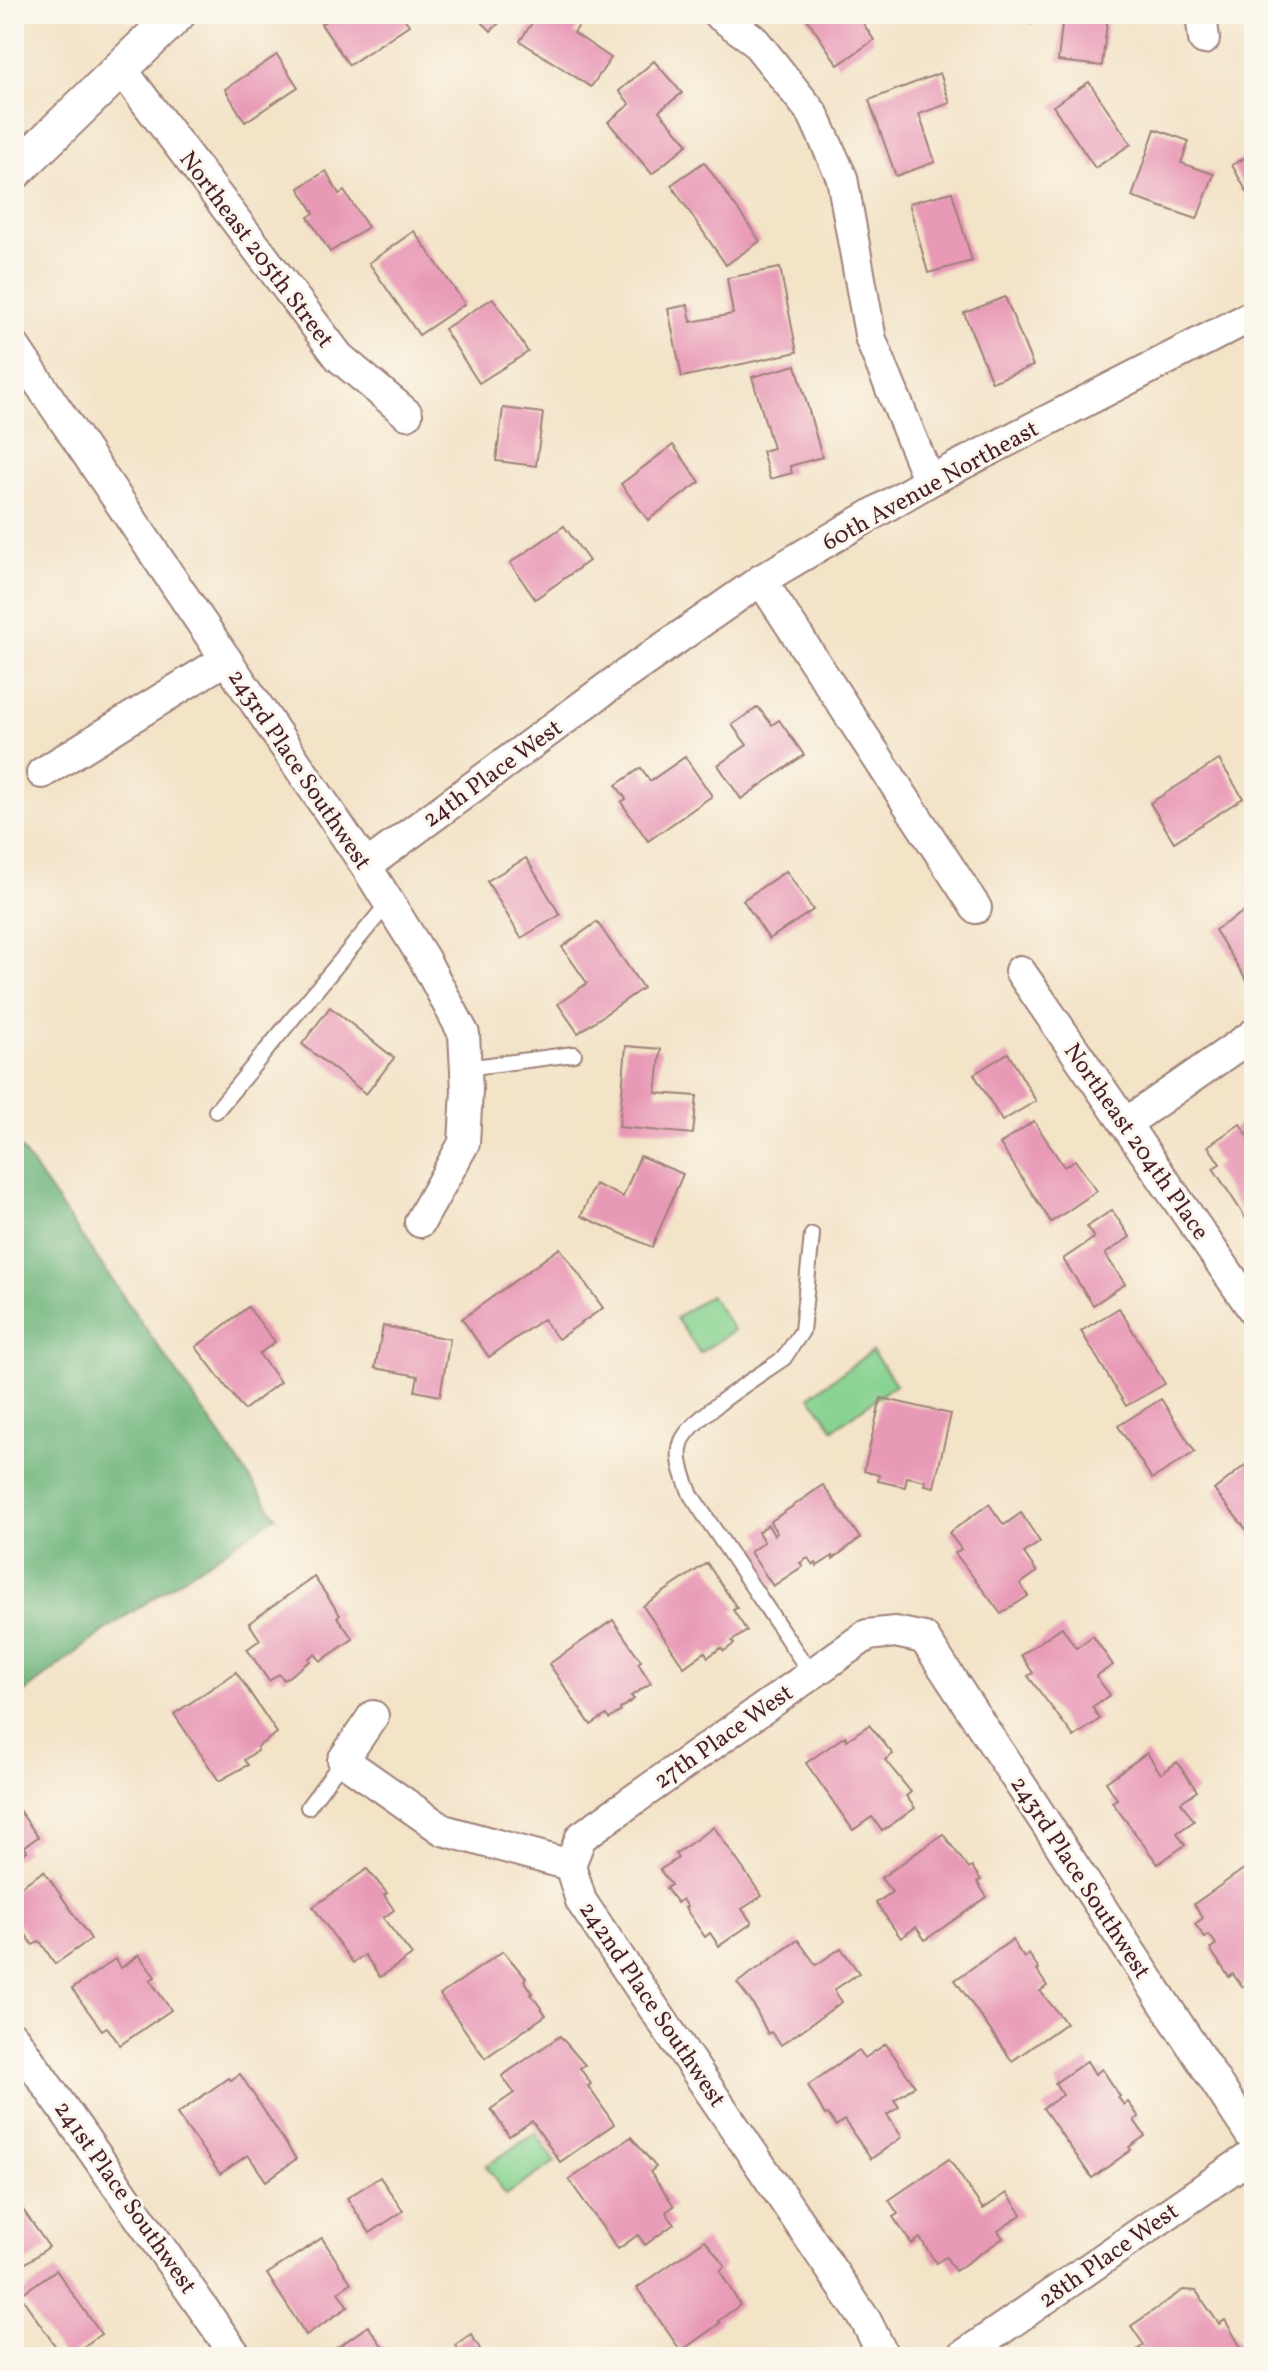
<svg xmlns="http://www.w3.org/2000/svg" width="1268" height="2371" viewBox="0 0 1268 2371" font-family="Vollkorn,serif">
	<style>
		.green { fill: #88d391; stroke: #69795e; stroke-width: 2 }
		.forest { fill: #6eb57b; stroke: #5c6a53; stroke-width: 2 }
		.building { fill: #e899b6 }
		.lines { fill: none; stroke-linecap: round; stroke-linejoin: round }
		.service-casing { stroke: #9e8179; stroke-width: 18 }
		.minor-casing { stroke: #9e8179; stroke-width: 34 }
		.tertiary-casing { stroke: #9e8179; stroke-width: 40 }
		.service { stroke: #fff; stroke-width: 14 }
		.minor { stroke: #fff; stroke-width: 30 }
		.tertiary { stroke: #fff; stroke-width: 36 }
		.labels { text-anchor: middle; stroke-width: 6; stroke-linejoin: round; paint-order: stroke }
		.street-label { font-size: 24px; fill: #4a1f2b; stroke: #fbf7ec }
	</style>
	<rect width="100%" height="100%" fill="#fbf7ec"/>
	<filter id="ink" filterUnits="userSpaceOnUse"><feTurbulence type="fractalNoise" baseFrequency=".0125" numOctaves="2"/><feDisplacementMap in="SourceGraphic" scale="16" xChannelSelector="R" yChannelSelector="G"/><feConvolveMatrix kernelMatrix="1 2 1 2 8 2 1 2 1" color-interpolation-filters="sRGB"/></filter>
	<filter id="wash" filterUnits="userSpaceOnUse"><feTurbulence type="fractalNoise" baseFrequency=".006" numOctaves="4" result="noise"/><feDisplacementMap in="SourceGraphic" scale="32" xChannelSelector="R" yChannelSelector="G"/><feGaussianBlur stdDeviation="1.8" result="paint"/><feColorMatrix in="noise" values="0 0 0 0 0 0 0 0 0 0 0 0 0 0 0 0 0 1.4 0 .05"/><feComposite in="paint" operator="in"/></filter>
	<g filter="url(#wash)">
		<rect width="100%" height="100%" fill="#f3e3c7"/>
		<g class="green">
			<polygon points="710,1295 734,1330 700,1353 676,1318"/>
			<polygon points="872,1351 896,1384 834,1429 810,1396"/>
			<polygon points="536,2133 555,2162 506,2195 486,2166"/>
		</g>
		<polygon class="forest" points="14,1139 276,1516 107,1629 14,1700"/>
		<g id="blocks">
			<g class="building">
				<polygon points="336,14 401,14 409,25 349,65 321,24"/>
				<polygon points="474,14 508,14 491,31"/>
				<polygon points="538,14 586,14 574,33 611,58 591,87 520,41"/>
				<polygon points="804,14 857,14 874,40 838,65"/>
				<polygon points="1014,14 1037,14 1031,24"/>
				<polygon points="1063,14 1108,14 1102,66 1058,61"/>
				<polygon points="277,55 298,87 245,122 225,89"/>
				<polygon points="654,61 682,93 659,111 688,144 652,174 608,122 630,104 619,91"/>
				<polygon points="940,73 950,103 919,114 935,162 896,176 869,100"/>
				<polygon points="1089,82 1131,144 1095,168 1053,106"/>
				<polygon points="1155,129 1189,141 1181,163 1214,174 1197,219 1132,197"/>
				<polygon points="1254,153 1254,205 1232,165"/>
				<polygon points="704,162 760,241 726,265 671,185"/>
				<polygon points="326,171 339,194 344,191 368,227 330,252 308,217 314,213 299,188"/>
				<polygon points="952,192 972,261 928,273 909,203"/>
				<polygon points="414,231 465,304 419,335 369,263"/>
				<polygon points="780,268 797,352 682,377 668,309 688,305 691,322 733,314 727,278"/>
				<polygon points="1005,297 1033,366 992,382 964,313"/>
				<polygon points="493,298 528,352 479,383 444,329"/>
				<polygon points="796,365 822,457 790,466 792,473 770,479 762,451 773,448 752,377"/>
				<polygon points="503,408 543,413 536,466 496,461"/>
				<polygon points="673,445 700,482 648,520 621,484"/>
				<polygon points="564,526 589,561 535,599 510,563"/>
				<polygon points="1254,682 1254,705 1246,686"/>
				<polygon points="758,707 772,725 779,720 804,755 741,799 718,765 747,745 732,725"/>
				<polygon points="685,757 712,796 648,841 621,802 626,799 616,785 641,768 650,781"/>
				<polygon points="1219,760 1243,798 1174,842 1150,803"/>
				<polygon points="526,858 560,915 521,938 487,881"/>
				<polygon points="786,871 813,910 769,939 743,900"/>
				<polygon points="1254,905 1254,992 1215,930"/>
				<polygon points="597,922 643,988 578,1033 558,1004 587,983 562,947"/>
				<polygon points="330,1007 394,1058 366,1094 302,1044"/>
				<polygon points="626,1046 661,1049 656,1093 697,1096 693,1134 619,1127"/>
				<polygon points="1008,1053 1036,1101 1002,1121 974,1074"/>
				<polygon points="1034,1121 1064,1167 1075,1160 1097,1191 1051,1222 1000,1144"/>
				<polygon points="1240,1124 1254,1145 1254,1216 1247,1220 1213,1168 1220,1164 1208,1146"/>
				<polygon points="640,1156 683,1174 652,1247 581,1216 595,1184 623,1197"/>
				<polygon points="1112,1210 1130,1237 1105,1254 1125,1284 1093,1305 1063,1259 1094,1238 1087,1227"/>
				<polygon points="560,1248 603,1308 558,1339 543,1319 489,1357 462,1319"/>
				<polygon points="248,1307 275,1342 259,1354 280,1382 244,1410 196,1347"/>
				<polygon points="1119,1308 1165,1384 1126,1406 1081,1331"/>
				<polygon points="383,1326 450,1339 440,1396 415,1391 418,1376 375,1368"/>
				<polygon points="881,1398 951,1414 934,1487 925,1485 926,1481 907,1477 905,1487 878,1481 879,1475 864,1471"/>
				<polygon points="1161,1399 1195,1452 1152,1479 1118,1426"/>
				<polygon points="1249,1462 1254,1467 1254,1539 1214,1490"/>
				<polygon points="823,1485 860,1538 833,1559 833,1556 817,1566 816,1563 813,1565 808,1558 800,1563 803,1566 773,1586 750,1552 764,1542 758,1532 768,1525 774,1535 777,1533 770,1522"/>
				<polygon points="989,1504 1004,1525 1021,1513 1040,1542 1024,1553 1037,1572 1020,1584 1028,1596 1001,1614 955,1553 961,1549 949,1533"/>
				<polygon points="707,1563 737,1608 733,1610 747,1631 732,1641 734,1644 724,1651 721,1648 708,1657 705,1652 684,1667 643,1606"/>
				<polygon points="314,1577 340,1615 337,1617 353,1639 321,1661 315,1654 309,1658 310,1661 284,1680 279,1674 269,1681 247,1649 260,1640 249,1623"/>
				<polygon points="613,1620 641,1661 638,1663 651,1683 631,1696 634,1699 620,1709 621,1711 609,1719 606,1715 591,1725 549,1664"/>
				<polygon points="1062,1627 1076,1648 1093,1636 1113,1665 1096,1676 1110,1695 1092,1707 1100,1719 1074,1737 1028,1676 1033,1673 1021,1655"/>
				<polygon points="236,1672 277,1733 257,1747 258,1750 244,1760 248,1765 219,1781 174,1714"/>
				<polygon points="869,1725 893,1754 885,1760 911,1792 906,1796 915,1808 882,1831 872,1817 853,1830 806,1763 845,1736 847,1740"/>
				<polygon points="1147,1753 1161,1774 1177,1762 1197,1791 1181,1802 1194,1821 1177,1833 1185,1845 1158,1864 1112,1802 1117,1799 1106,1782"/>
				<polygon points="14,1803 38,1837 24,1847 27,1851 14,1861"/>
				<polygon points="714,1827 762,1896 742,1909 752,1923 719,1946 710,1933 705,1937 685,1908 687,1907 682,1899 677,1903 666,1888 671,1885 660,1870 678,1858 675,1854"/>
				<polygon points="943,1834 969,1869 972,1867 981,1880 977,1882 987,1897 925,1940 916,1927 901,1938 876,1903 892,1892 881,1878"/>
				<polygon points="1248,1866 1254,1872 1254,1978 1242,1987 1233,1974 1229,1977 1210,1949 1216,1944 1209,1935 1205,1938 1195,1924 1203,1918 1194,1904"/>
				<polygon points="367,1869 387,1893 384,1895 394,1910 383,1918 412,1955 380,1977 365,1955 353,1963 313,1907"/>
				<polygon points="44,1871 91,1939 55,1964 40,1941 33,1945 14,1917 14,1891"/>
				<polygon points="798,1940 816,1965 841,1948 859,1973 834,1990 842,2002 781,2045 771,2032 768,2034 753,2004 737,1983"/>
				<polygon points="1012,1940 1024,1958 1029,1954 1039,1970 1037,1971 1047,1986 1040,1991 1066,2023 1012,2061 955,1980"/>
				<polygon points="503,1951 526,1978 524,1980 533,1993 531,1994 546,2015 485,2058 440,1995"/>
				<polygon points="139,1955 155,1977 150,1980 171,2010 120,2045 107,2027 102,2030 72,1989 115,1959 121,1968"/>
				<polygon points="560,2036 585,2065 580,2068 591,2084 588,2086 614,2124 560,2162 532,2121 509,2136 491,2109 514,2093 502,2076"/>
				<polygon points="886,2044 915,2086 894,2100 899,2107 887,2115 902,2137 871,2159 844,2120 836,2126 828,2114 825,2115 808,2085 859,2050 865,2058"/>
				<polygon points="1087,2061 1095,2074 1102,2069 1120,2096 1118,2097 1124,2105 1128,2102 1139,2117 1134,2120 1145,2136 1129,2147 1131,2150 1092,2178 1043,2108 1063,2095 1055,2083"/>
				<polygon points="240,2074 296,2159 266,2181 248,2155 220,2174 177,2114 228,2078 231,2080"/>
				<polygon points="631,2137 656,2167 650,2172 674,2206 666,2212 674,2224 645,2245 638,2235 618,2249 569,2180"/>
				<polygon points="949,2159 983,2209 1007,2193 1022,2214 998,2231 1003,2238 955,2271 946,2257 936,2263 920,2238 912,2244 893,2217 898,2214 889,2200"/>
				<polygon points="380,2177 403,2211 370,2233 347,2198"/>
				<polygon points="21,2207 49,2247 14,2271 14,2212"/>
				<polygon points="322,2238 351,2283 338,2292 348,2307 306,2335 267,2274"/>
				<polygon points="705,2240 725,2266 720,2271 740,2305 718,2321 720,2323 681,2351 637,2288"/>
				<polygon points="56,2270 101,2334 69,2357 63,2357 20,2295"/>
				<polygon points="1183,2290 1196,2291 1219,2324 1225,2320 1246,2356 1127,2357 1144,2345 1131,2326"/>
				<polygon points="368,2326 390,2357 334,2357 331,2352"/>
				<polygon points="471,2334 480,2349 468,2357 462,2357 455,2345"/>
			</g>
		</g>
	</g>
	<g filter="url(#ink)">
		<use href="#blocks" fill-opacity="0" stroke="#9e8179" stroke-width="2"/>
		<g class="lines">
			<g class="service-casing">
				<g id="service">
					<polyline points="466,1068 574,1054"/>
					<polyline points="216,1111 389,902"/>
					<path d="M 811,1674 L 691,1495 C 685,1479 675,1458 682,1441 C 693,1416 760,1375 784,1358 L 802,1331 L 812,1235"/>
					<polyline points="308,1807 343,1760"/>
				</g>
			</g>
			<g class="minor-casing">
				<g id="minor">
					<polyline points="718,14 754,40 813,114 842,178 871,340 929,481"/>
					<polyline points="1201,14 1204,39"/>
					<polyline points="122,70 339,357 407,414"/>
					<polyline points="14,346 366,866 424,959 464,1034 467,1090 464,1143 420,1222"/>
					<polyline points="761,580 976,908"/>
					<polyline points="42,773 226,659"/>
					<polyline points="366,866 619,679 761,580 929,481 1254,315"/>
					<polyline points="1020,971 1254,1311"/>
					<polyline points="1125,1124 1254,1034"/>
					<polyline points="373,1716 343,1760 443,1830 570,1865"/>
					<polyline points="570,1865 581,1837 867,1635 895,1632 924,1638 1254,2140"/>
					<polyline points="570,1865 581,1901 866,2321 884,2357"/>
					<polyline points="14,2038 237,2357"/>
					<polyline points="961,2357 1254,2154"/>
				</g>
			</g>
			<g class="tertiary-casing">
				<polyline id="tertiary" points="14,172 177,14"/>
			</g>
			<use href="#service" class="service"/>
			<use href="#minor" class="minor"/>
			<use href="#tertiary" class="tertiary"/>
		</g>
	</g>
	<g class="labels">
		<g class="street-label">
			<text transform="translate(257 249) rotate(53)" y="8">Northeast 205th Street</text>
			<text transform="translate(930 485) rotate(-29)" y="8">60th Avenue Northeast</text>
			<text transform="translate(300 769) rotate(56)" y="8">243rd Place Southwest</text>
			<text transform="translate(492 773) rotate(-36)" y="8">24th Place West</text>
			<text transform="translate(1137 1141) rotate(55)" y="8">Northeast 204th Place</text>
			<text transform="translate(723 1736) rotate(-35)" y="8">27th Place West</text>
			<text transform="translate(1081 1877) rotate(57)" y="8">243rd Place Southwest</text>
			<text transform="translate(653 2004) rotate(56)" y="8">242nd Place Southwest</text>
			<text transform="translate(126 2197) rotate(55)" y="8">241st Place Southwest</text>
			<text transform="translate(1108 2255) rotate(-35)" y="8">28th Place West</text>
		</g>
	</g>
	<rect width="1268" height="2371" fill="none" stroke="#fbf7ec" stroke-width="48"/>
</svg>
